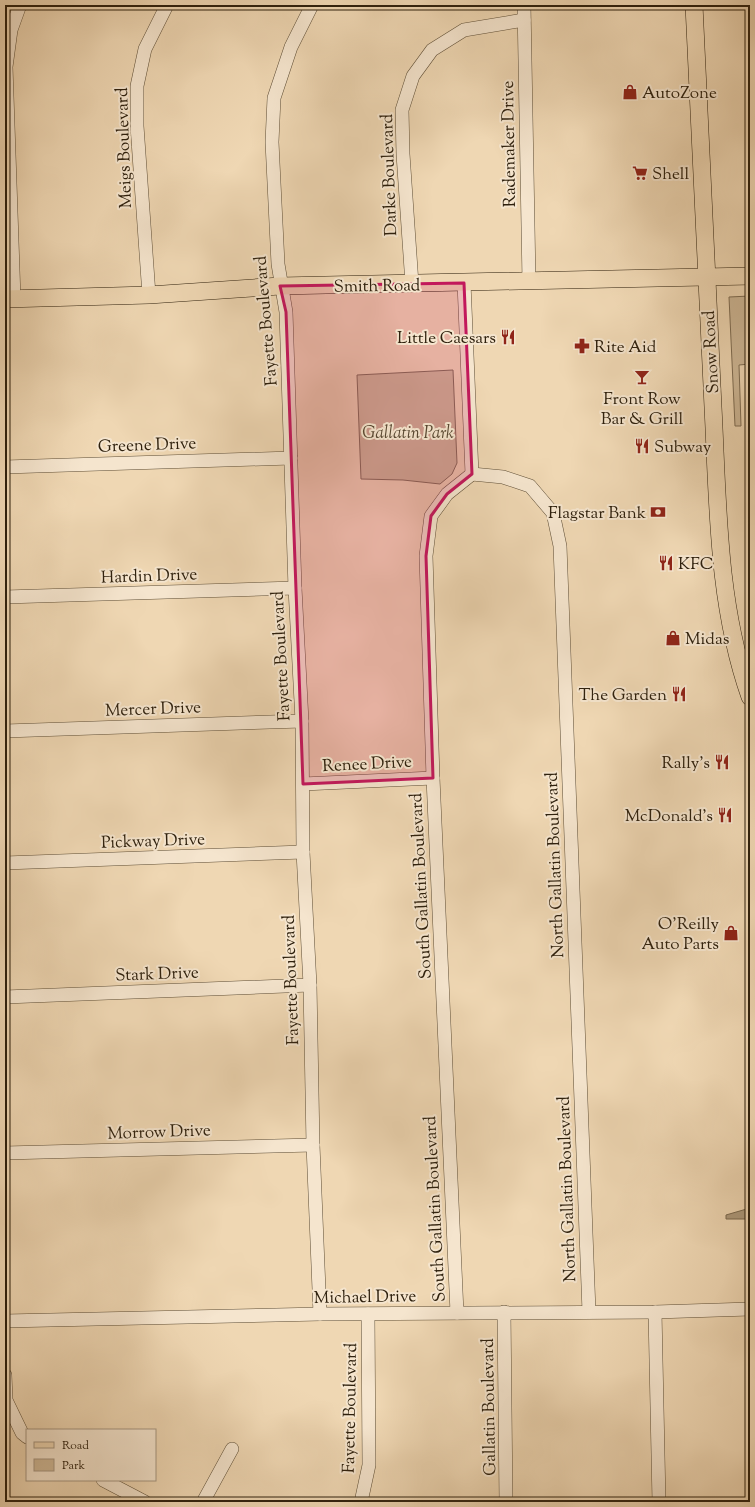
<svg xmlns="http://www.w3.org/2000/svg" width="755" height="1507" viewBox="0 0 755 1507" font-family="'Sorts Mill Goudy',serif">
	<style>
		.green { fill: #ceb897; stroke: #7e6c52 }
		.water { fill: #ad997b; stroke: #7a694f }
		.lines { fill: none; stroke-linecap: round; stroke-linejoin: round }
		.minor-casing { stroke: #5e4e36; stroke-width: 14 }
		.major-casing { stroke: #2e200d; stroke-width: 18 }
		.minor { stroke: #f5e5ce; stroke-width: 13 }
		.major { stroke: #efd7b3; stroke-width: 17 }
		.marked { fill: #c2185b; fill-opacity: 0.2; stroke: #c2185b; stroke-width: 3; stroke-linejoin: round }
		.labels { text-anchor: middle; stroke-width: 4; stroke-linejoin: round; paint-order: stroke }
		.poi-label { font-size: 17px; fill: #2e200d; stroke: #f5e5ce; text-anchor: start }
		.street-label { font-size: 17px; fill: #2e200d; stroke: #f5e5ce }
		.park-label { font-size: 17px; font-style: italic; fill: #564630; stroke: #f5e5ce }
	</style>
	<rect width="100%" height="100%" fill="#efd7b3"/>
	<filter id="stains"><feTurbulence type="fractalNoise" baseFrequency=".005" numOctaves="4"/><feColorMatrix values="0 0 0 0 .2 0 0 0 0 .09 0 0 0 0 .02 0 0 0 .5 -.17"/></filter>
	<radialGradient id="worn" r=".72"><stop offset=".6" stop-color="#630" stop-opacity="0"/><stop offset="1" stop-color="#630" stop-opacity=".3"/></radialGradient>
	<g class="green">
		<polygon points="750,296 750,364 739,365 741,426 735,426 729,297"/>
		<polygon points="453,370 457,463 452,474 440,484 403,480 361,479 357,375"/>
	</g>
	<polygon class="water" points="750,1208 750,1219 726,1219 726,1215"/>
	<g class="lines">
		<g class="minor-casing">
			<g id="minor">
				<polyline points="312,5 291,47 274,98 272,142 278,264 286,312 295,588 302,721 303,852 310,985 313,1145 320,1314"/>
				<polyline points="524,5 529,281"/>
				<polyline points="464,283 472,474"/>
				<polyline points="412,284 403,154 402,110 413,76 432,50 464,30 524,20"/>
				<polyline points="149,295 137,126 137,86 145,49 167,5"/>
				<polyline points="14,299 6,67 11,30 20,5"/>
				<polyline points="5,467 291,458"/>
				<polyline points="472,474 503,477 530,486 553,513 560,546 589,1312"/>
				<polyline points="5,597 295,588"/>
				<polyline points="5,731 302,721"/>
				<polyline points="303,784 433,778"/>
				<polyline points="5,863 303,852"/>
				<polyline points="5,997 310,985"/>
				<polyline points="5,1153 313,1145"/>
				<polyline points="504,1312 506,1502"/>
				<polyline points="655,1312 659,1502"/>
				<polyline points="457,1313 433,778 426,556 431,516 447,494 472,474"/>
				<polyline points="5,1321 320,1314 655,1312 750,1309"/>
				<polyline points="5,1375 6,1400 22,1433 27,1437"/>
				<polyline points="103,1480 145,1502"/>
				<polyline points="203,1502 232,1449"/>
				<polyline points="361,1502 369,1465 368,1314"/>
			</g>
		</g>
		<g class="major-casing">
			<g id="major">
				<path d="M 694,5 C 700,139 706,273 713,407 C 718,503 717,604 750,697"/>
				<polyline points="5,299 149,295 280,286 750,276"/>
			</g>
		</g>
		<use href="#minor" class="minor"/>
		<use href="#major" class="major"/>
	</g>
	<path class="marked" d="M 464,283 L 472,474 L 447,494 L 431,516 L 426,556 L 433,778 L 303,784 L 286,312 L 280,286 Z"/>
	<defs>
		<g id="shop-bare" transform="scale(1.2)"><path d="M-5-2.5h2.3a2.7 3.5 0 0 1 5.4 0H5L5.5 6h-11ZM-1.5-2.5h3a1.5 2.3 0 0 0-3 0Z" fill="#8f2418" stroke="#f5e5ce" stroke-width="2.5" paint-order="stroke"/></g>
		<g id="supermarket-bare" transform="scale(1.2)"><path d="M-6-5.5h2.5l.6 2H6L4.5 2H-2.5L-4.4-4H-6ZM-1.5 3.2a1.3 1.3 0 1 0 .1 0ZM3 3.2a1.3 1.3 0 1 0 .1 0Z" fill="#8f2418" stroke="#f5e5ce" stroke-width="2.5" paint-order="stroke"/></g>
		<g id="restaurant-bare" transform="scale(1.2)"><path d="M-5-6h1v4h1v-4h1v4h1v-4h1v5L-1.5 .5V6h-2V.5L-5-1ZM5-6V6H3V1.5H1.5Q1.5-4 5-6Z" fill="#8f2418" stroke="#f5e5ce" stroke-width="2.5" paint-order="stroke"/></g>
		<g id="pharmacy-bare" transform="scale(1.2)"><path d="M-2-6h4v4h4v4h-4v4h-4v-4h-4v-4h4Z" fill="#8f2418" stroke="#f5e5ce" stroke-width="2.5" paint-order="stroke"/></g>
		<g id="bar-bare" transform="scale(1.2)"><path d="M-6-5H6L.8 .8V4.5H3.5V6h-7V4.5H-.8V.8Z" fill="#8f2418" stroke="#f5e5ce" stroke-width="2.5" paint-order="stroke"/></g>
		<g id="bank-bare" transform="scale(1.2)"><path d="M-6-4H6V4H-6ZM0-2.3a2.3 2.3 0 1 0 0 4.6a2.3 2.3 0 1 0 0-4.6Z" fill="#8f2418" stroke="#f5e5ce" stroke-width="2.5" paint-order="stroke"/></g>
	</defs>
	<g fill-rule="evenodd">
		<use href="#shop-bare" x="630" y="92"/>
		<use href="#supermarket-bare" x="640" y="173"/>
		<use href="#restaurant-bare" x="508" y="337"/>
		<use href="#pharmacy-bare" x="582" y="346"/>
		<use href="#bar-bare" x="642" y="377"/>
		<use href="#restaurant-bare" x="642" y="446"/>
		<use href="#bank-bare" x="658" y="512"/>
		<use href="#restaurant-bare" x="666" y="563"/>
		<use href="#shop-bare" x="673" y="638"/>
		<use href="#restaurant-bare" x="679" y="694"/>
		<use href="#restaurant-bare" x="722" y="762"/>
		<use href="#restaurant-bare" x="725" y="815"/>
		<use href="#shop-bare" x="731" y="933"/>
	</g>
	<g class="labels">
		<g class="poi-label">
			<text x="642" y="98">AutoZone</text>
			<text x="652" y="179">Shell</text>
			<text x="496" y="343" text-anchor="end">Little Caesars</text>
			<text x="594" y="352">Rite Aid</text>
			<text x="642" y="404" text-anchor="middle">Front Row<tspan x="642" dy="20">Bar &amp; Grill</tspan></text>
			<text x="654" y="452">Subway</text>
			<text x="646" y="518" text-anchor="end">Flagstar Bank</text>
			<text x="678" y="569">KFC</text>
			<text x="685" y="644">Midas</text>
			<text x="667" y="700" text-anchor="end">The Garden</text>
			<text x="710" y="768" text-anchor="end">Rally's</text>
			<text x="713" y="821" text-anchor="end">McDonald's</text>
			<text x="719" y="929" text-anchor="end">O'Reilly<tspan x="719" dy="20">Auto Parts</tspan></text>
		</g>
		<g class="street-label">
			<text transform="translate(508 144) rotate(-91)" y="6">Rademaker Drive</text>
			<text transform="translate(123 148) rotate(-92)" y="6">Meigs Boulevard</text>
			<text transform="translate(388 175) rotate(-92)" y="6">Darke Boulevard</text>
			<text transform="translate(377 285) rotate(-1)" y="6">Smith Road</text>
			<text transform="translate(265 321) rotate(-95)" y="6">Fayette Boulevard</text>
			<text transform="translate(710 352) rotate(-93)" y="6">Snow Road</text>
			<text transform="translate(147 444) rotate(-2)" y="6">Greene Drive</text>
			<text transform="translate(149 575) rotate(-2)" y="6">Hardin Drive</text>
			<text transform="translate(280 656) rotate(-93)" y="6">Fayette Boulevard</text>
			<text transform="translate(153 708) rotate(-2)" y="6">Mercer Drive</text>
			<text transform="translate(367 763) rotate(-3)" y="6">Renee Drive</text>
			<text transform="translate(153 840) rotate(-2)" y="6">Pickway Drive</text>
			<text transform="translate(554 865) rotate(-92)" y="6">North Gallatin Boulevard</text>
			<text transform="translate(420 886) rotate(-93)" y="6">South Gallatin Boulevard</text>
			<text transform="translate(157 973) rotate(-2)" y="6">Stark Drive</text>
			<text transform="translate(290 980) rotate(-92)" y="6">Fayette Boulevard</text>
			<text transform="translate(159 1131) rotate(-2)" y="6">Morrow Drive</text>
			<text transform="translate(566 1189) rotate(-92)" y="6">North Gallatin Boulevard</text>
			<text transform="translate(434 1209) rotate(-93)" y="6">South Gallatin Boulevard</text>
			<text transform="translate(365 1296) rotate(-1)" y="6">Michael Drive</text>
			<text transform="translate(488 1407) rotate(-91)" y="6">Gallatin Boulevard</text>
			<text transform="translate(349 1408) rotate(-89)" y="6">Fayette Boulevard</text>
		</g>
		<g class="park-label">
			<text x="408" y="438">Gallatin Park</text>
		</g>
	</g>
	<rect width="755" height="1507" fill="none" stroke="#efd7b3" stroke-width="20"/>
	<rect x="6" y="6" width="743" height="1495" fill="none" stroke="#2e200d" stroke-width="2"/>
	<rect x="10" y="10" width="735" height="1487" fill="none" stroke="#2e200d"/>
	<rect x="26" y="1429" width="130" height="52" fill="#f5e5ce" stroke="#a59681"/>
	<rect x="34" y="1442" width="20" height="6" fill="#efd7b3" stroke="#a59681"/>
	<text x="62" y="1449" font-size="12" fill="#2e200d">Road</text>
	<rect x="34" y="1459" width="20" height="12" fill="#ceb897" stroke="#a59681"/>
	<text x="62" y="1469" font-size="12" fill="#2e200d">Park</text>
	<rect width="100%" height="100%" filter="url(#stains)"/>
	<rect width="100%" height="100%" fill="url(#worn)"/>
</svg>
